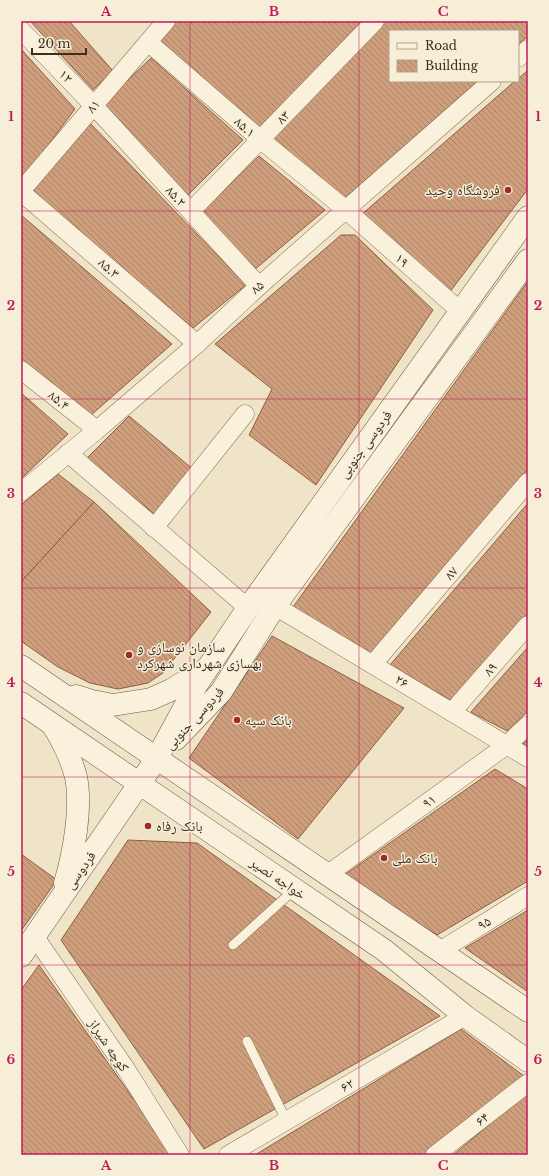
<svg xmlns="http://www.w3.org/2000/svg" width="549" height="1176" viewBox="0 0 549 1176" font-family="'Libre Baskerville','Noto Naskh Arabic',serif">
	<style>
		.building { fill: url(#building-back-hatch); stroke: #8d5f41 }
		.lines { fill: none; stroke-linecap: round; stroke-linejoin: round }
		.service-casing { stroke: #8d765c; stroke-width: 10 }
		.minor-casing { stroke: #8d765c; stroke-width: 19 }
		.secondary-casing { stroke: #6f573f; stroke-width: 23 }
		.service { stroke: #faf1dc; stroke-width: 9 }
		.minor { stroke: #faf1dc; stroke-width: 18 }
		.secondary { stroke: #faf1dc; stroke-width: 22 }
		.grid { fill: none; stroke: #c2185b; stroke-width: 1; stroke-opacity: 0.55 }
		.poi-dot { fill: #9e2a2b; stroke: #f7eed8; stroke-width: 1.5 }
		.labels { text-anchor: middle; stroke-width: 3; stroke-linejoin: round; paint-order: stroke }
		.street-label { font-size: 14px; fill: #3d2e20; stroke: #f7eed8 }
		.poi-label { font-size: 14px; fill: #3d2e20; stroke: #f7eed8; text-anchor: start }
		.neatline { fill: none; stroke: #c2185b; stroke-width: 1.5 }
		.grid-label { font-size: 13px; text-anchor: middle; font-weight: bold; fill: #c2185b }
	</style>
	<defs>
		<pattern id="building-back-hatch" width="6" height="6" patternUnits="userSpaceOnUse"><rect width="6" height="6" fill="#cf9f7d"/><path d="M-1 5l2 2M0 0l6 6M5-1l2 2" fill="none" stroke="#a98266"/></pattern>
	</defs>
	<rect width="100%" height="100%" fill="#f0e4c8"/>
	<g class="building">
		<polygon points="30,21 69,21 113,71 93,90"/>
		<polygon points="176,21 362,21 259,129 160,40"/>
		<polygon points="383,21 528,21 528,36 518,45 518,31 390,31 390,81 478,81 344,199 270,138"/>
		<polygon points="21,49 75,109 22,180 21,179"/>
		<polygon points="151,58 243,140 182,201 101,106"/>
		<polygon points="528,70 528,189 449,293 361,215 515,81 518,81 518,79"/>
		<polygon points="89,122 246,285 193,328 31,191"/>
		<polygon points="259,156 325,210 253,271 200,214"/>
		<polygon points="21,215 172,344 90,416 21,360"/>
		<polygon points="341,235 355,235 433,310 316,485 249,435 272,389 215,344"/>
		<polygon points="528,281 528,469 371,656 293,607"/>
		<polygon points="21,393 68,434 21,479"/>
		<polygon points="129,416 194,470 155,515 87,458"/>
		<polygon points="58,474 94,502 21,582 21,505"/>
		<polygon points="94,502 211,612 163,673 148,683 118,689 90,683 58,667 21,641 21,582"/>
		<polygon points="528,503 528,613 452,701 390,665"/>
		<polygon points="272,636 404,708 298,839 189,758"/>
		<polygon points="528,647 528,711 507,731 471,712"/>
		<polygon points="528,739 528,747 523,744"/>
		<polygon points="495,769 528,789 528,881 437,935 343,876"/>
		<polygon points="128,840 197,843 440,1016 204,1149 61,940"/>
		<polygon points="21,854 57,880 21,931"/>
		<polygon points="528,910 528,992 465,948"/>
		<polygon points="39,965 173,1155 21,1155 21,990"/>
		<polygon points="461,1029 524,1076 424,1155 255,1155"/>
		<polygon points="528,1092 528,1155 453,1155"/>
	</g>
	<g class="lines">
		<g class="service-casing">
			<g id="service">
				<polyline points="233,945 295,889"/>
				<polyline points="247,1041 286,1120"/>
			</g>
		</g>
		<g class="minor-casing">
			<g id="minor">
				<polyline points="21,30 94,106 259,286"/>
				<polyline points="148,42 261,140 345,209 460,311"/>
				<polyline points="518,58 528,49"/>
				<polyline points="21,191 166,21"/>
				<polyline points="21,192 197,344"/>
				<polyline points="191,211 375,21"/>
				<polyline points="21,370 97,430"/>
				<polyline points="68,453 248,608"/>
				<polyline points="21,492 97,430 197,344 259,286 492,81"/>
				<polyline points="154,528 245,414"/>
				<polyline points="275,606 528,758"/>
				<polyline points="373,664 528,482"/>
				<polyline points="452,712 528,625"/>
				<polyline points="328,874 507,745 528,725"/>
				<polyline points="35,937 126,1069 180,1155"/>
				<polyline points="440,951 528,896"/>
				<polyline points="228,1155 465,1016"/>
				<polyline points="435,1155 528,1083"/>
			</g>
		</g>
		<g class="secondary-casing">
			<g id="secondary">
				<polyline points="21,666 528,1011"/>
				<polyline points="76,696 92,701 113,705 151,699 171,690 206,669"/>
				<polyline points="21,703 384,950 465,1016 528,1061"/>
				<path d="M 53,726 C 62,739 72,761 76,777 C 82,807 74,853 65,883"/>
				<polyline points="176,739 221,692 275,606 528,260"/>
				<polyline points="21,956 157,758 197,684 248,608 528,217"/>
			</g>
		</g>
		<use href="#service" class="service"/>
		<use href="#minor" class="minor"/>
		<use href="#secondary" class="secondary"/>
	</g>
	<path class="grid" d="M 190,21 L 190,1155M 359,21 L 359,1155M 21,211 L 528,211M 21,399 L 528,399M 21,588 L 528,588M 21,777 L 528,777M 21,965 L 528,965"/>
	<g class="poi-dot">
		<circle cx="508" cy="190" r="4"/>
		<circle cx="129" cy="655" r="4"/>
		<circle cx="237" cy="720" r="4"/>
		<circle cx="148" cy="826" r="4"/>
		<circle cx="384" cy="858" r="4"/>
	</g>
	<g class="labels">
		<g class="street-label">
			<text transform="translate(66 76) rotate(46)" y="5">۱۲</text>
			<text transform="translate(93 106) rotate(-49)" y="5">۸۱</text>
			<text transform="translate(283 117) rotate(-46)" y="5">۸۳</text>
			<text transform="translate(245 127) rotate(41)" y="5">۸۵.۱</text>
			<text transform="translate(176 196) rotate(47)" y="5">۸۵.۲</text>
			<text transform="translate(402 260) rotate(42)" y="5">۱۹</text>
			<text transform="translate(109 268) rotate(41)" y="5">۸۵.۳</text>
			<text transform="translate(257 287) rotate(-42)" y="5">۸۵</text>
			<text transform="translate(59 400) rotate(38)" y="5">۸۵.۴</text>
			<text transform="translate(365 444) rotate(-54)" y="5">فردوسی جنوبی</text>
			<text transform="translate(451 573) rotate(-50)" y="5">۸۷</text>
			<text transform="translate(490 669) rotate(-49)" y="5">۸۹</text>
			<text transform="translate(402 681) rotate(31)" y="5">۲۶</text>
			<text transform="translate(194 718) rotate(-47)" y="5">فردوسی جنوبی</text>
			<text transform="translate(429 801) rotate(-36)" y="5">۹۱</text>
			<text transform="translate(80 870) rotate(-55)" y="5">فردوسی</text>
			<text transform="translate(278 878) rotate(34)" y="5">خواجه نصیر</text>
			<text transform="translate(484 923) rotate(-32)" y="5">۹۵</text>
			<text transform="translate(109 1045) rotate(56)" y="5">کوچه شیراز</text>
			<text transform="translate(347 1085) rotate(-30)" y="5">۶۲</text>
			<text transform="translate(482 1119) rotate(-38)" y="5">۶۴</text>
		</g>
		<g class="poi-label">
			<text x="500" y="195" text-anchor="end">فروشگاه وحید</text>
			<text x="137" y="652">سازمان نوسازی و<tspan x="137" dy="16">بهسازی شهرداری شهرکرد</tspan></text>
			<text x="245" y="725">بانک سپه</text>
			<text x="156" y="831">بانک رفاه</text>
			<text x="392" y="863">بانک ملی</text>
		</g>
	</g>
	<rect width="549" height="1176" fill="none" stroke="#f7eed8" stroke-width="44"/>
	<rect x="389" y="30" width="130" height="52" fill="#f7eed8" stroke="#ada18e"/>
	<rect x="397" y="43" width="20" height="6" fill="#faf1dc" stroke="#ada18e"/>
	<text x="425" y="50" font-size="12" fill="#3d2e20">Road</text>
	<rect x="397" y="60" width="20" height="12" fill="url(#building-back-hatch)" stroke="#ada18e"/>
	<text x="425" y="70" font-size="12" fill="#3d2e20">Building</text>
	<path d="M32 48v6h54v-6" fill="none" stroke="#3d2e20" stroke-width="2"/>
	<text x="38" y="48" font-size="12" fill="#3d2e20" stroke="#f7eed8" stroke-width="3" paint-order="stroke">20 m</text>
	<rect x="22" y="22" width="505" height="1132" class="neatline"/>
	<g class="grid-label">
		<text x="106" y="16">A</text>
		<text x="274" y="16">B</text>
		<text x="443" y="16">C</text>
		<text x="11" y="121">1</text>
		<text x="538" y="121">1</text>
		<text x="11" y="310">2</text>
		<text x="538" y="310">2</text>
		<text x="11" y="498">3</text>
		<text x="538" y="498">3</text>
		<text x="11" y="687">4</text>
		<text x="538" y="687">4</text>
		<text x="11" y="876">5</text>
		<text x="538" y="876">5</text>
		<text x="11" y="1064">6</text>
		<text x="538" y="1064">6</text>
		<text x="106" y="1170">A</text>
		<text x="274" y="1170">B</text>
		<text x="443" y="1170">C</text>
	</g>
</svg>
